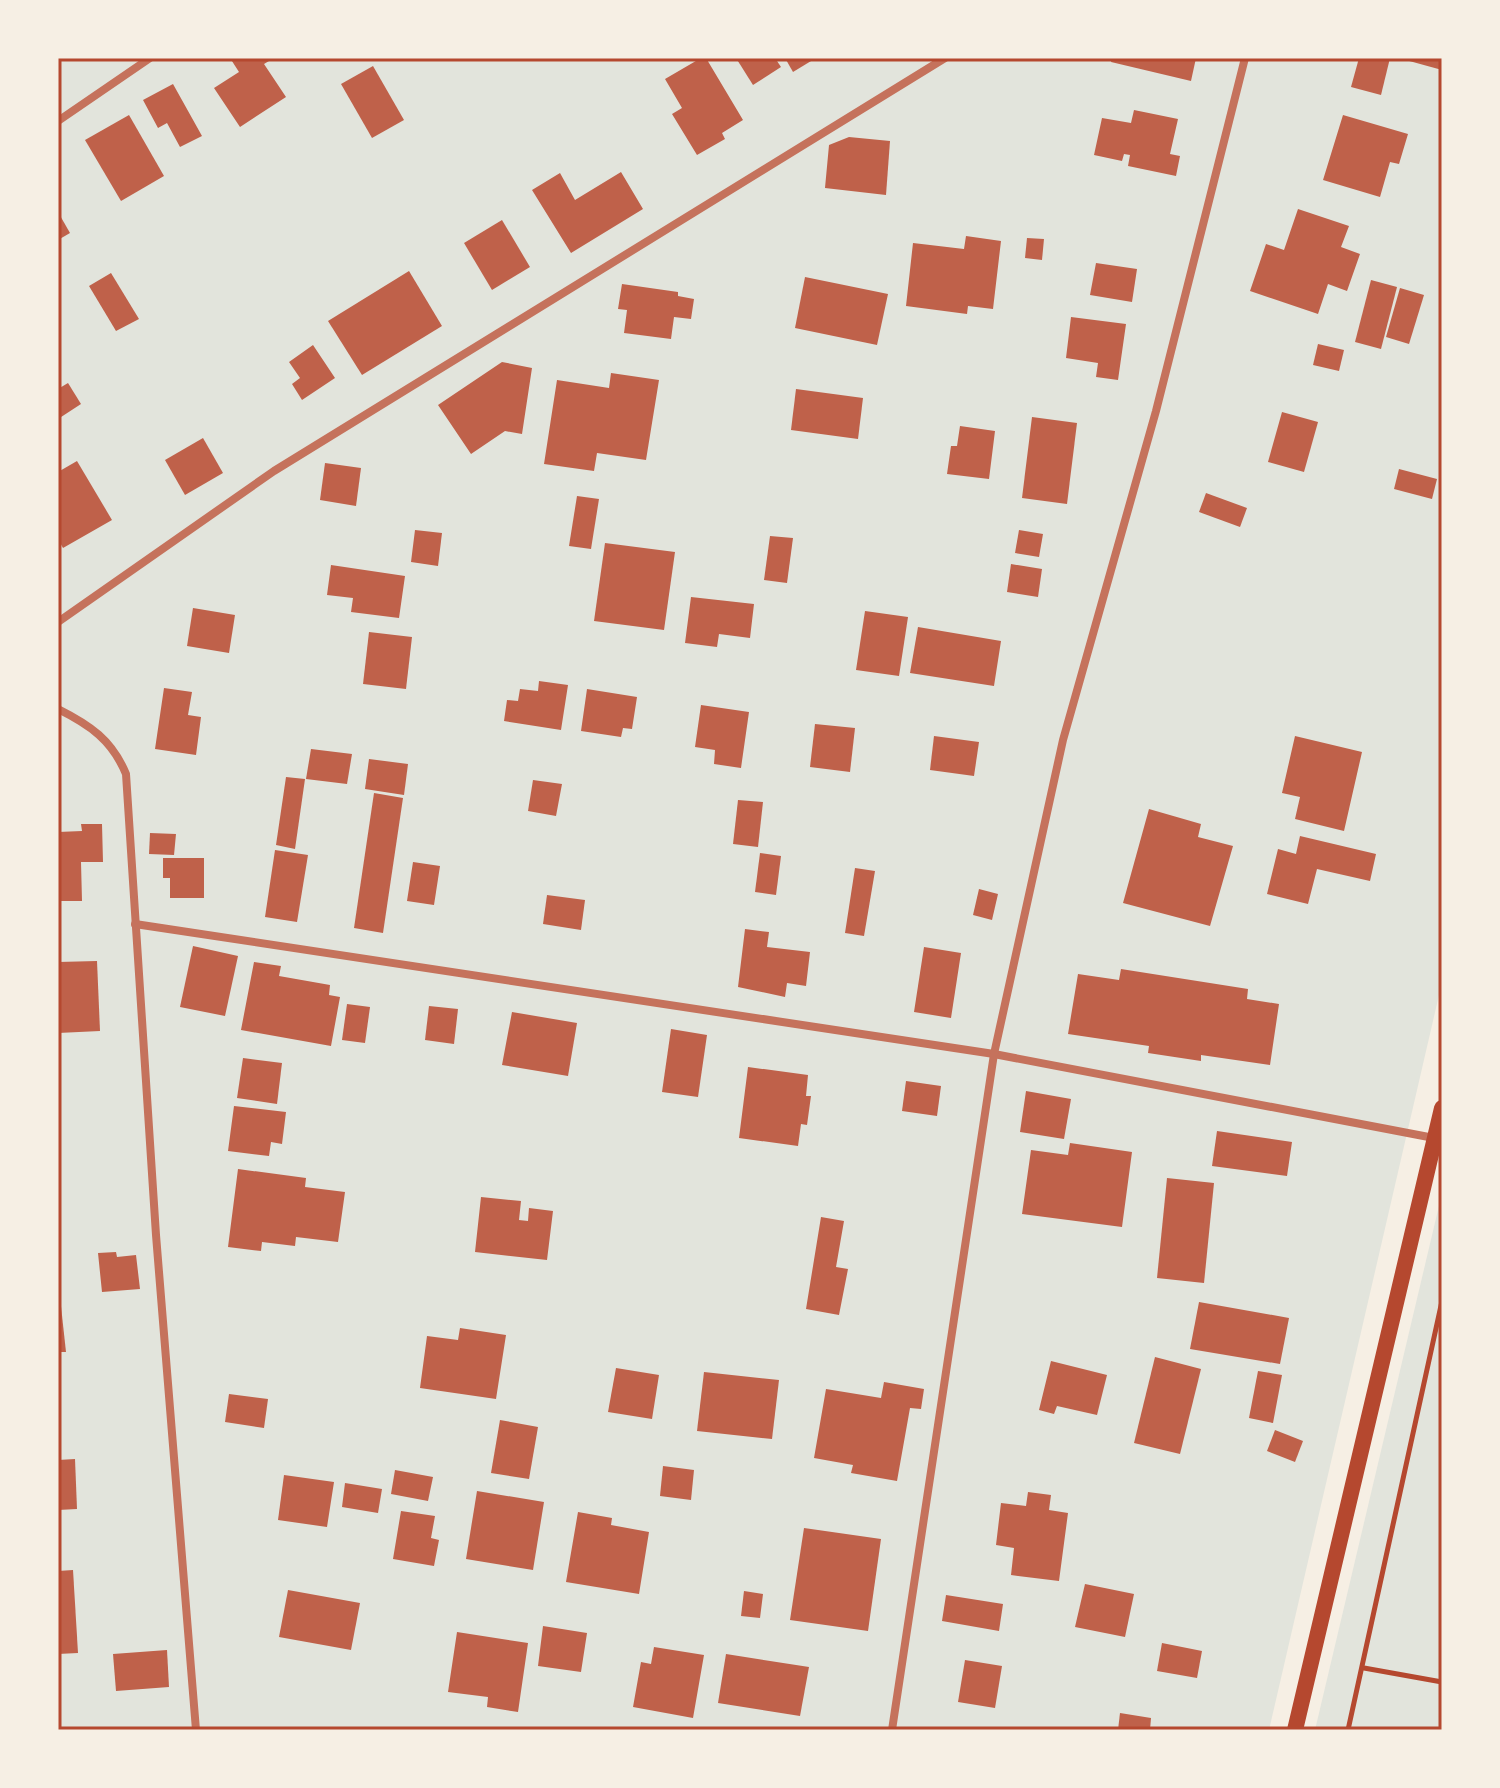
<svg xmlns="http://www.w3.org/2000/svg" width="1500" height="1788" viewBox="0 0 1500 1788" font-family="Raleway,sans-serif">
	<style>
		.green { fill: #e2e4dc }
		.building { fill: #bf614a }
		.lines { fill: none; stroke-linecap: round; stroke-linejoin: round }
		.path { stroke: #b5482f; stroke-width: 5 }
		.minor { stroke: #c5725c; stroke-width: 8 }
		.secondary { stroke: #b5482f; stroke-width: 16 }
		.neatline { fill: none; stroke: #b5482f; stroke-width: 3 }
	</style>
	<rect width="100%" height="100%" fill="#f6efe4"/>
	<g class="green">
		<polygon points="58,58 1442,58 1442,982 1269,1730 58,1730"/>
		<polygon points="1442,1193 1442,1730 1315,1730"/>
	</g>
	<g class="building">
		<polygon points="230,58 274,58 264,64 286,97 240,127 214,88 239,72"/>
		<polygon points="701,58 706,58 743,120 722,133 725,139 697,155 672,114 682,108 665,79"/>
		<polygon points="736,58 775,58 781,67 753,85"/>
		<polygon points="785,58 816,58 793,72"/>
		<polygon points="1112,58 1196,58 1191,81 1111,62"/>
		<polygon points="1359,58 1390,58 1381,95 1351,87"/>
		<polygon points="1402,58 1442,58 1442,70 1402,59"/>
		<polygon points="373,66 404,120 372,138 341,84"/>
		<polygon points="173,84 202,136 180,147 167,123 158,128 143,100"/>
		<polygon points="1134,110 1178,119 1170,154 1180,156 1176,176 1128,166 1130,155 1124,154 1122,161 1094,155 1102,118 1131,123"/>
		<polygon points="129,115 164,176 121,201 85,140"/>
		<polygon points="1343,115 1408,134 1399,164 1390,162 1380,197 1323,180"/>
		<polygon points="849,137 890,141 886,195 825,188 829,145"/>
		<polygon points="621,172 643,209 571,253 532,190 560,173 575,200"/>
		<polygon points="1298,209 1349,226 1341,247 1360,254 1347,291 1328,284 1318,314 1250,291 1266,244 1284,250"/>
		<polygon points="58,212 70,233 58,240"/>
		<polygon points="502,220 530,267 492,290 464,243"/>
		<polygon points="966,236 1001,241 993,309 968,306 967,314 906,306 913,243 964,249"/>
		<polygon points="1027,238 1044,239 1042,260 1025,258"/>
		<polygon points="1096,263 1137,269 1132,302 1090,295"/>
		<polygon points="409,271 442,326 362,375 328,321"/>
		<polygon points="111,273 139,319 116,331 89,286"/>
		<polygon points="805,277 888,294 877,345 795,328"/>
		<polygon points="1371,280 1397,287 1381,349 1355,342"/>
		<polygon points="622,284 678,292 678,296 694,299 691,319 674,317 671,339 624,333 627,310 618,309"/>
		<polygon points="1400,288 1424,295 1409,344 1386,337"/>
		<polygon points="1071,317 1126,324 1118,380 1096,377 1098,363 1066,358"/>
		<polygon points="1318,344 1344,350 1339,371 1313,365"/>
		<polygon points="313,345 335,378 302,400 292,384 300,378 289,362"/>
		<polygon points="502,362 532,368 522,434 505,431 471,454 438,405"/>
		<polygon points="611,373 659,380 646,460 597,453 594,471 544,464 557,380 609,388"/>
		<polygon points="68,383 81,404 58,419 58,389"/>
		<polygon points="796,389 863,398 858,439 791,430"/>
		<polygon points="1282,412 1318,422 1304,472 1268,462"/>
		<polygon points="1032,417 1077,423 1067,504 1022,498"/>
		<polygon points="960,426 995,431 989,479 947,474 951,446 957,446"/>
		<polygon points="203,438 223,473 185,495 165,460"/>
		<polygon points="77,461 112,520 63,548 58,539 58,472"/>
		<polygon points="325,463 361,468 356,506 320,500"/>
		<polygon points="1399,469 1437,479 1432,499 1394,489"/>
		<polygon points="1206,493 1247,508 1240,527 1199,512"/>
		<polygon points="577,496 599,499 591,549 569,546"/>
		<polygon points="415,530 442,533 438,566 411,562"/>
		<polygon points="1019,530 1043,534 1039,557 1015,553"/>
		<polygon points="770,536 793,538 787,583 764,580"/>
		<polygon points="605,543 675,552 664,630 594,621"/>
		<polygon points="1011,564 1042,569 1038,597 1007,592"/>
		<polygon points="331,565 405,576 399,618 351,612 353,598 327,595"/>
		<polygon points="691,597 754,604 750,638 719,634 717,647 685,643"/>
		<polygon points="193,608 235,615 229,653 187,646"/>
		<polygon points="865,611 908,617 899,676 856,670"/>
		<polygon points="918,627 1001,641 994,686 910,673"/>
		<polygon points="369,632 412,637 406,689 363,684"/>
		<polygon points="539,681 568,685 561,730 504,721 507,700 518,701 520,689 538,691"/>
		<polygon points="164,688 192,692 188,715 201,717 196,755 155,749"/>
		<polygon points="587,689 637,697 632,729 623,728 621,737 581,731"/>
		<polygon points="701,705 749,712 741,768 714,764 715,750 695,747"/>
		<polygon points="815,724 855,728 850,772 810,767"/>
		<polygon points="934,736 979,742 974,776 930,770"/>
		<polygon points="1295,736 1362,752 1344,831 1295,819 1300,797 1282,793"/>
		<polygon points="311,749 352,754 347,784 306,779"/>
		<polygon points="369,759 408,764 404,795 365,789"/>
		<polygon points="286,777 305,779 295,849 276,845"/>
		<polygon points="533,780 562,784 556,816 528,811"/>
		<polygon points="374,793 403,798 383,933 354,928"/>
		<polygon points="738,800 763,802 758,847 733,844"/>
		<polygon points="1149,809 1201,824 1198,837 1233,846 1210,926 1123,903"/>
		<polygon points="81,824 102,824 103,862 81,862 82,901 58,901 58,832 82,831"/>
		<polygon points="150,833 176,834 174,855 149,854"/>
		<polygon points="1300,836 1376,854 1370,881 1317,869 1308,904 1267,894 1278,849 1296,854"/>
		<polygon points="275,850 308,855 297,922 265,917"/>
		<polygon points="760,853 781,856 776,895 755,892"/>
		<polygon points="163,858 204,858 204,898 170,898 170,878 163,878"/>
		<polygon points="413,862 440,866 434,905 407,901"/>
		<polygon points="855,868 875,871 864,936 845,933"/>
		<polygon points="979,889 998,894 992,920 973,915"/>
		<polygon points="547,895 585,900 581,930 543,924"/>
		<polygon points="745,929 769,932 767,947 810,952 806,986 787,983 785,997 738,987"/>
		<polygon points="193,946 238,956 225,1016 180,1007"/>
		<polygon points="924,947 961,953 951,1018 914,1012"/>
		<polygon points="97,961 100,1031 58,1033 58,962"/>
		<polygon points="254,962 281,966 279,976 330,985 329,995 340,997 331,1046 241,1030"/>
		<polygon points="1121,969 1248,989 1247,999 1279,1004 1270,1065 1201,1055 1201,1061 1148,1053 1149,1046 1068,1034 1078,974 1119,980"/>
		<polygon points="347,1004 370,1007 365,1043 342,1040"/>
		<polygon points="429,1006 458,1009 454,1044 425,1040"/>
		<polygon points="512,1012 577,1023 568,1076 502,1065"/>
		<polygon points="671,1029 707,1035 698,1097 662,1092"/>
		<polygon points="243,1058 282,1063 277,1104 237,1098"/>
		<polygon points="748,1067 808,1075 806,1096 811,1096 807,1125 801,1124 798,1146 739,1138"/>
		<polygon points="906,1081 941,1086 937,1116 902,1111"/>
		<polygon points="1026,1091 1071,1099 1064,1139 1020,1132"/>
		<polygon points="234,1106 286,1112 282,1144 271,1142 269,1156 228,1151"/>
		<polygon points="1217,1131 1292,1142 1287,1176 1212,1166"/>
		<polygon points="1070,1143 1132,1152 1122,1227 1022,1214 1031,1150 1068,1155"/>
		<polygon points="238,1169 306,1178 305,1187 345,1192 338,1242 296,1237 295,1246 262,1242 261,1251 228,1247"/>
		<polygon points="1167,1178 1214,1183 1204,1283 1157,1278"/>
		<polygon points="481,1197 521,1201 519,1220 528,1221 529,1208 553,1211 547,1260 475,1252"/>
		<polygon points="821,1217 844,1221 836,1267 848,1269 839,1315 806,1309"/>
		<polygon points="116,1252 117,1257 136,1255 140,1289 102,1292 98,1253"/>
		<polygon points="58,1279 66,1352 58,1352"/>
		<polygon points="1199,1302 1289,1318 1280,1364 1190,1349"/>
		<polygon points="460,1328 506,1335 496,1399 420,1388 427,1336 458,1340"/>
		<polygon points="1155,1357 1201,1369 1180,1454 1134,1443"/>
		<polygon points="1051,1361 1107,1375 1097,1415 1057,1406 1054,1414 1039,1410"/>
		<polygon points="616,1368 659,1375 652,1419 608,1412"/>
		<polygon points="1258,1371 1282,1375 1273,1423 1249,1418"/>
		<polygon points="704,1372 779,1380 772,1439 697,1431"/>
		<polygon points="884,1382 924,1389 921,1409 910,1408 897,1481 851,1473 853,1465 814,1458 826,1389 881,1398"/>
		<polygon points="229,1394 268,1399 264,1428 225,1422"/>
		<polygon points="500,1420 538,1427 529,1479 491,1473"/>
		<polygon points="1275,1430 1303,1441 1295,1462 1267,1451"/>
		<polygon points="75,1459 77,1509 58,1510 58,1460"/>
		<polygon points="663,1466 694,1470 691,1500 660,1496"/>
		<polygon points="395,1470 433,1477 428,1501 391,1494"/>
		<polygon points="284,1475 334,1482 327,1527 278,1520"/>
		<polygon points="345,1483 382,1489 378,1513 342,1507"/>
		<polygon points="477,1491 544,1502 533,1570 466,1559"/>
		<polygon points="1028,1492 1051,1495 1049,1510 1068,1513 1059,1581 1011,1575 1014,1548 996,1545 1001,1503 1026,1506"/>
		<polygon points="401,1511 435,1516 431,1538 439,1540 434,1566 393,1559"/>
		<polygon points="578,1512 612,1518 611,1525 649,1532 639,1594 566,1582"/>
		<polygon points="804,1528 881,1539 868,1631 790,1620"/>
		<polygon points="73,1570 78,1653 58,1654 58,1571"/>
		<polygon points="1085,1584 1134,1594 1125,1637 1075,1627"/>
		<polygon points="288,1590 360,1603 351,1650 279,1637"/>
		<polygon points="744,1591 763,1594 760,1618 741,1616"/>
		<polygon points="946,1595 1003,1604 999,1631 942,1621"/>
		<polygon points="543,1626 587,1633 581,1672 538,1666"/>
		<polygon points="457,1632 528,1643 518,1712 487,1707 488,1697 448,1692"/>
		<polygon points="1162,1643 1202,1651 1197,1678 1157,1671"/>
		<polygon points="654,1647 704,1655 693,1718 633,1707 641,1662 651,1664"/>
		<polygon points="167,1650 169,1687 116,1691 113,1654"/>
		<polygon points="726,1654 809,1667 800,1716 718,1703"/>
		<polygon points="965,1660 1002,1666 995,1708 958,1702"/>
		<polygon points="1120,1713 1151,1718 1150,1730 1118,1730"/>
	</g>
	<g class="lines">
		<g class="path">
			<polyline points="1364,1668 1442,1682"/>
			<polyline points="1348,1730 1442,1301"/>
		</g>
		<g class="minor">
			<polyline points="58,121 150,58"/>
			<polyline points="58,622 274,471 945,58"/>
			<path d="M 58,709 C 90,725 112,740 126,774 L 156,1235 L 196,1730"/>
			<polyline points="135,924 994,1054 1434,1138"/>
			<polyline points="892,1730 994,1054 1063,740 1156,411 1245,58"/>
		</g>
		<polyline class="secondary" points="1295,1730 1442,1108"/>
	</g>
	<rect width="1500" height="1788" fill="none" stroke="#f6efe4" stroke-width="120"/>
	<rect x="60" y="60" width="1380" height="1668" class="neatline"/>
</svg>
